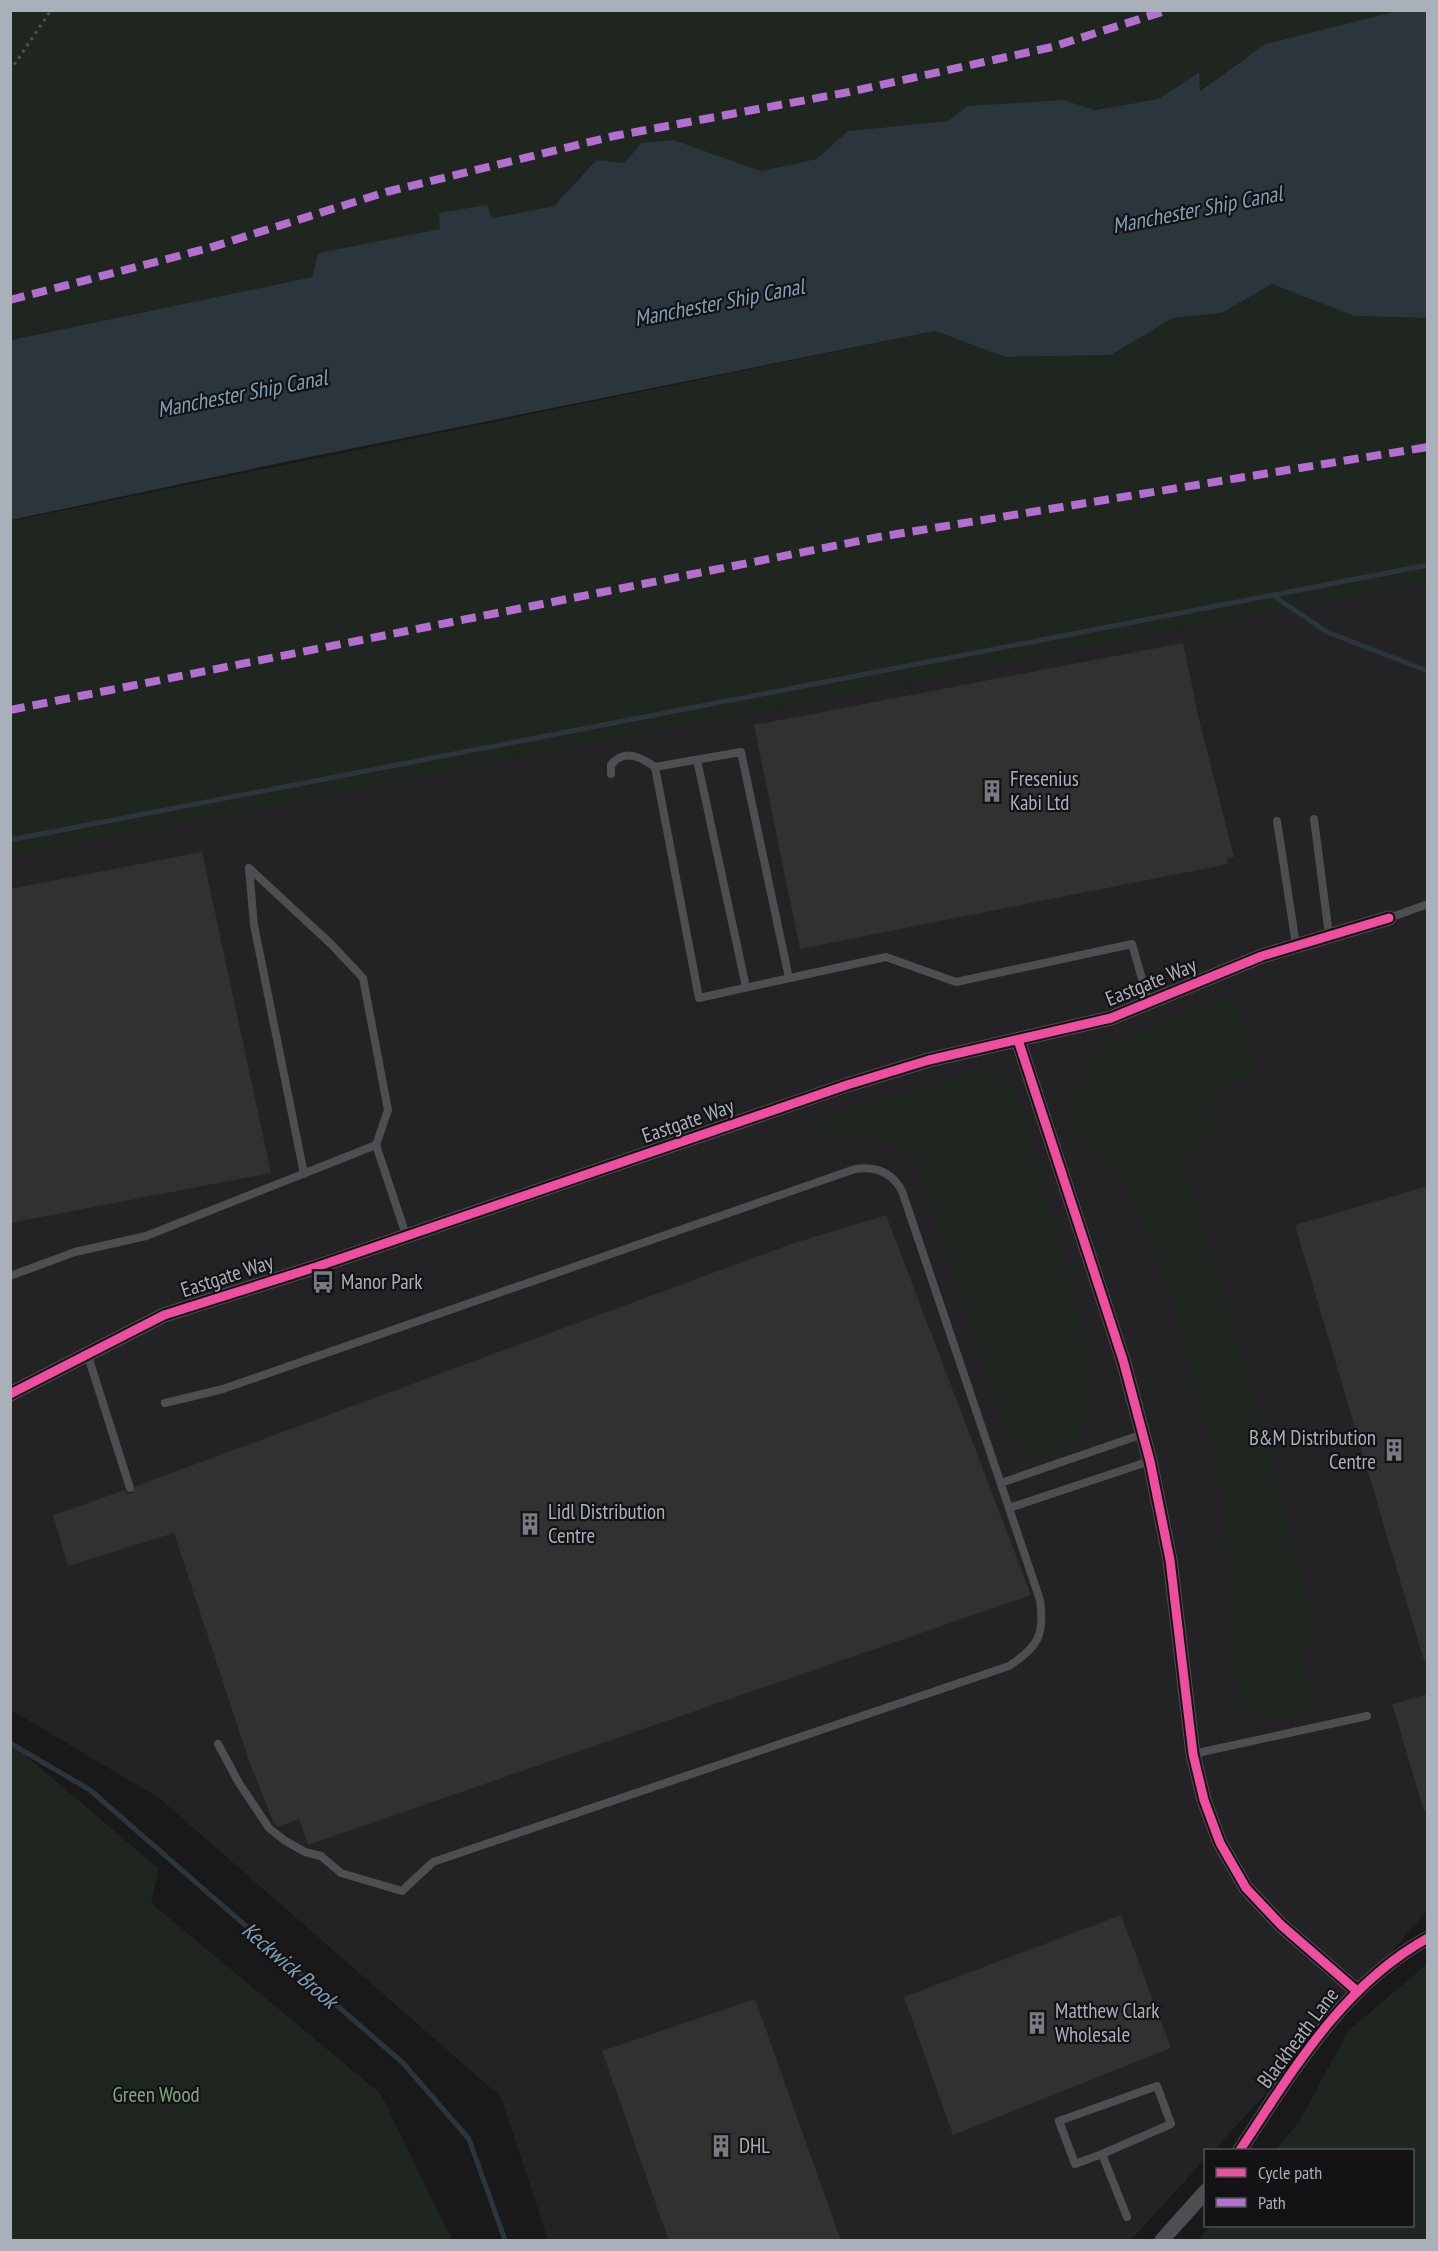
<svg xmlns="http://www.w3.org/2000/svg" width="1438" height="2251" viewBox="0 0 1438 2251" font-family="'PT Sans Narrow',sans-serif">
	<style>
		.built { fill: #232325 }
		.green { fill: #1e261f }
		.water { fill: #2b353c }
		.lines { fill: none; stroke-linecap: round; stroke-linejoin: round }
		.stream { stroke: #2b353c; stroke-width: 5 }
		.building { fill: #313131 }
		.path { stroke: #4f5053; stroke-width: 3; stroke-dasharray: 3 4.5; stroke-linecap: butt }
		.service { stroke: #4c4e52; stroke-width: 8 }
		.minor { stroke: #4c4e52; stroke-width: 15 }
		.quiet { stroke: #b36fd0; stroke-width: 8; stroke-dasharray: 15 8; stroke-linecap: butt }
		.cycleway-casing { stroke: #131315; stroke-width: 13 }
		.cycleway { stroke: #ef4d9e; stroke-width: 9 }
		.labels { text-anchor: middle; stroke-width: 4.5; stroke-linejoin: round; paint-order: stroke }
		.poi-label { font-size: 21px; fill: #a9b0ba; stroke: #131315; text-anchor: start }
		.street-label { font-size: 21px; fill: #a9b0ba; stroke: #131315 }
		.park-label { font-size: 21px; fill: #81a680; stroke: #131315 }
		.water-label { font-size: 22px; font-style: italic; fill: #7fa1b6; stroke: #131315 }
	</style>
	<rect width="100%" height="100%" fill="#191919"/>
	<polygon class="built" points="1427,582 1427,1911 1308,2048 1214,2150 1206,2150 1205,2159 1131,2240 548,2240 501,2097 159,1798 11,1710 11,857"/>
	<g class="green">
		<polygon points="10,11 1402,11 1265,44 1199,91 1198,72 1158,99 1095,110 1064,100 967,106 948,121 848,131 816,159 761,171 674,140 625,163 595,160 554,206 491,218 439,213 441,229 318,253 312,277 11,340"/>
		<polygon points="1272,284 1354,316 1427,318 1427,582 11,857 11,521 935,331 1005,357 1111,355 1173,318 1222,313"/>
		<path d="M 1236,993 L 1256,1071 L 1219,1091 L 1209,1102 L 1216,1132 L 1199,1146 L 1182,1155 L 1255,1399 L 1317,1635 L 1299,1652 L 1314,1699 L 1306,1715 C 1279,1720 1262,1721 1240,1703 L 1232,1650 L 1224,1492 L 1169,1289 L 1122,1176 L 1076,1142 L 1071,1096 L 1101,1048 Z"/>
		<path d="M 979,1070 C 1004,1070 1012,1083 1020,1104 L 1081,1322 L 1090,1401 L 1073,1452 C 1057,1453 1029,1457 1016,1445 C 1012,1441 1009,1432 1006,1427 L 915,1157 L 902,1144 L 824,1131 L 815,1120 Z"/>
		<polygon points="11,1743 159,1869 151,1903 381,2094 452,2240 11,2240"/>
		<polygon points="1427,1964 1427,2240 1198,2240 1210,2226 1412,2226 1412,2150 1275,2150 1299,2122 1348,2031"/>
	</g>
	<polygon class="water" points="1402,10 1427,11 1427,318 1354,316 1272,284 1222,313 1173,318 1111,355 1005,357 935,331 290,461 11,520 11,340 312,277 318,253 440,229 439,213 487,205 492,218 554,206 596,160 625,163 641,143 674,140 761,171 816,159 848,131 948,121 967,106 1064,100 1095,110 1158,99 1199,72 1200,91 1265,44"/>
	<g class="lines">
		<g class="stream">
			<polyline points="1272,595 1327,632 1428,671"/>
			<polyline points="10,840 1428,565"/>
			<polyline points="10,1743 90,1790 403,2063 469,2139 505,2240"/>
		</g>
	</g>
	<g class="building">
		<polygon points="1183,643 1199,719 1234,857 1227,859 1228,864 800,949 754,725"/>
		<polygon points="202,852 271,1173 10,1223 10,889"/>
		<polygon points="1428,1186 1428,1660 1424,1661 1295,1225"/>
		<polygon points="886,1215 1031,1595 308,1845 299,1819 278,1827 274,1824 247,1755 174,1533 68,1566 53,1515 125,1490 128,1494 132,1493 136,1486 791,1244"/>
		<polygon points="1428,1694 1428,1810 1424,1811 1392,1704"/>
		<polygon points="1121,1915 1171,2048 953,2135 904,1997"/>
		<polygon points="755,1999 841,2241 669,2241 602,2051"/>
	</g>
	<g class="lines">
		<polyline class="path" points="10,71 51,10"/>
		<g class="service">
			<polyline points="697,760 746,987"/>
			<path d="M 611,774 L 611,765 C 624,748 641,757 655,767"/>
			<polyline points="1314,819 1329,935"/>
			<polyline points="1277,821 1296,945"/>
			<polyline points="1389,918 1428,904"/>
			<polyline points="789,978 741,752 655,767 699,998 886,957 956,982 1132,944 1149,1003"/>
			<polyline points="304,1174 254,925 249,868 331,944 363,978 388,1110 376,1145"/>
			<polyline points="10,1276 75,1252 146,1236 376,1145 406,1235"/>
			<polyline points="87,1353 130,1488"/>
			<path d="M 165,1403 L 223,1389 L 855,1169 C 875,1166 892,1172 902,1191 L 1040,1600 C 1045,1635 1038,1647 1009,1666 L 433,1862 L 402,1891 L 341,1873 L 321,1856 L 305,1852 L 284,1840 L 269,1828 L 239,1783 L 218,1744"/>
			<polyline points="1001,1483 1143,1434"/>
			<polyline points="1009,1508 1150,1461"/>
			<polyline points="1193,1754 1367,1716"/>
			<polyline points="1102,2154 1171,2124 1157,2086 1059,2121 1075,2164 1102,2154 1127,2217"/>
		</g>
		<g class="minor">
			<polyline points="1018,1040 1123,1360 1150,1461 1170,1560 1193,1754 1204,1800 1220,1843 1246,1888 1281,1925 1357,1991"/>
			<polyline points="10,1394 164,1315 316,1267 847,1085 929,1060 1111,1018 1262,956 1389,918"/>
			<path d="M 1240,2150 C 1292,2072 1342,1985 1428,1938"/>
			<polyline points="1162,2240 1206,2191"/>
		</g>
		<g class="quiet">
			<polyline points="10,300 209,248 386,192 614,136 849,92 1052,47 1168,10"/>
			<polyline points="10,710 879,537 1428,447"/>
		</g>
		<g class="cycleway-casing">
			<g id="cycleway">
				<polyline points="1018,1040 1123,1360 1150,1461 1170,1560 1193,1754 1204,1800 1220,1843 1246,1888 1281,1925 1357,1991"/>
				<polyline points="10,1394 164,1315 316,1267 847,1085 929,1060 1111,1018 1262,956 1389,918"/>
				<path d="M 1240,2150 C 1292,2072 1342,1985 1428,1938"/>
			</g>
		</g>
		<use href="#cycleway" class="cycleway"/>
	</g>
	<defs>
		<g id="building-bare" transform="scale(1.8)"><path d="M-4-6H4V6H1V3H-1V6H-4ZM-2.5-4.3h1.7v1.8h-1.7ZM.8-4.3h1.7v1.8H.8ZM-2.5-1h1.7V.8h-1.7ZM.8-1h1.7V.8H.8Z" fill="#777b82" stroke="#131315" stroke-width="2.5" paint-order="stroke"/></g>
		<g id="bus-bare" transform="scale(1.8)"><path d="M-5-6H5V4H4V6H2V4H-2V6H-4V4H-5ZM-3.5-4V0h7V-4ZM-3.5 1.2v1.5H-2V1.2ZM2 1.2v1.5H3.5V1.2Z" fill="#777b82" stroke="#131315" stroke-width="2.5" paint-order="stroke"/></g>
	</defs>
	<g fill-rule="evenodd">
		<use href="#building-bare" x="992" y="791"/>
		<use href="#bus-bare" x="323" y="1282"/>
		<use href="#building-bare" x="1394" y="1450"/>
		<use href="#building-bare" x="530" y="1524"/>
		<use href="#building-bare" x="1037" y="2023"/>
		<use href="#building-bare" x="721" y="2146"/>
	</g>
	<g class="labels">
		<g class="poi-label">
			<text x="1010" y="786">Fresenius<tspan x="1010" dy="24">Kabi Ltd</tspan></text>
			<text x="341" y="1289">Manor Park</text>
			<text x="1376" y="1445" text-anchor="end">B&amp;M Distribution<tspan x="1376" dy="24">Centre</tspan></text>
			<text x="548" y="1519">Lidl Distribution<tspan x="548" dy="24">Centre</tspan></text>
			<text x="1055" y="2018">Matthew Clark<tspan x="1055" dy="24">Wholesale</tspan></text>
			<text x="739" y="2153">DHL</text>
		</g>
		<g class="street-label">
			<text transform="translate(1151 982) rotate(-22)" y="7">Eastgate Way</text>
			<text transform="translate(688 1121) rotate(-19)" y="7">Eastgate Way</text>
			<text transform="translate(227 1276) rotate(-18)" y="7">Eastgate Way</text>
			<text transform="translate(1298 2038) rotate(-53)" y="7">Blackheath Lane</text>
		</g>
		<g class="park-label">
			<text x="156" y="2102">Green Wood</text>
		</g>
		<g class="water-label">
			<text transform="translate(1197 209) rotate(-11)" y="8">Manchester Ship Canal</text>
			<text transform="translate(719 302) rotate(-11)" y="8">Manchester Ship Canal</text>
			<text transform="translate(242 393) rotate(-11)" y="8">Manchester Ship Canal</text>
			<text transform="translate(290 1965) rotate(41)" y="8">Keckwick Brook</text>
		</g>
	</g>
	<rect width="1438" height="2251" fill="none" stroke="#a9b0ba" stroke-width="24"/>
	<rect x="1204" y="2149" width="210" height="78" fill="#131315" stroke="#4f5257" stroke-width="1.5"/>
	<rect x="1216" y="2168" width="30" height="9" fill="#ef4d9e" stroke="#4f5257" stroke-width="1.5"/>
	<text x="1258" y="2179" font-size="18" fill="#a9b0ba">Cycle path</text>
	<rect x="1216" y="2198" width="30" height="9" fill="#b36fd0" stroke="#4f5257" stroke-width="1.5"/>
	<text x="1258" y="2209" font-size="18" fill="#a9b0ba">Path</text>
</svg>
